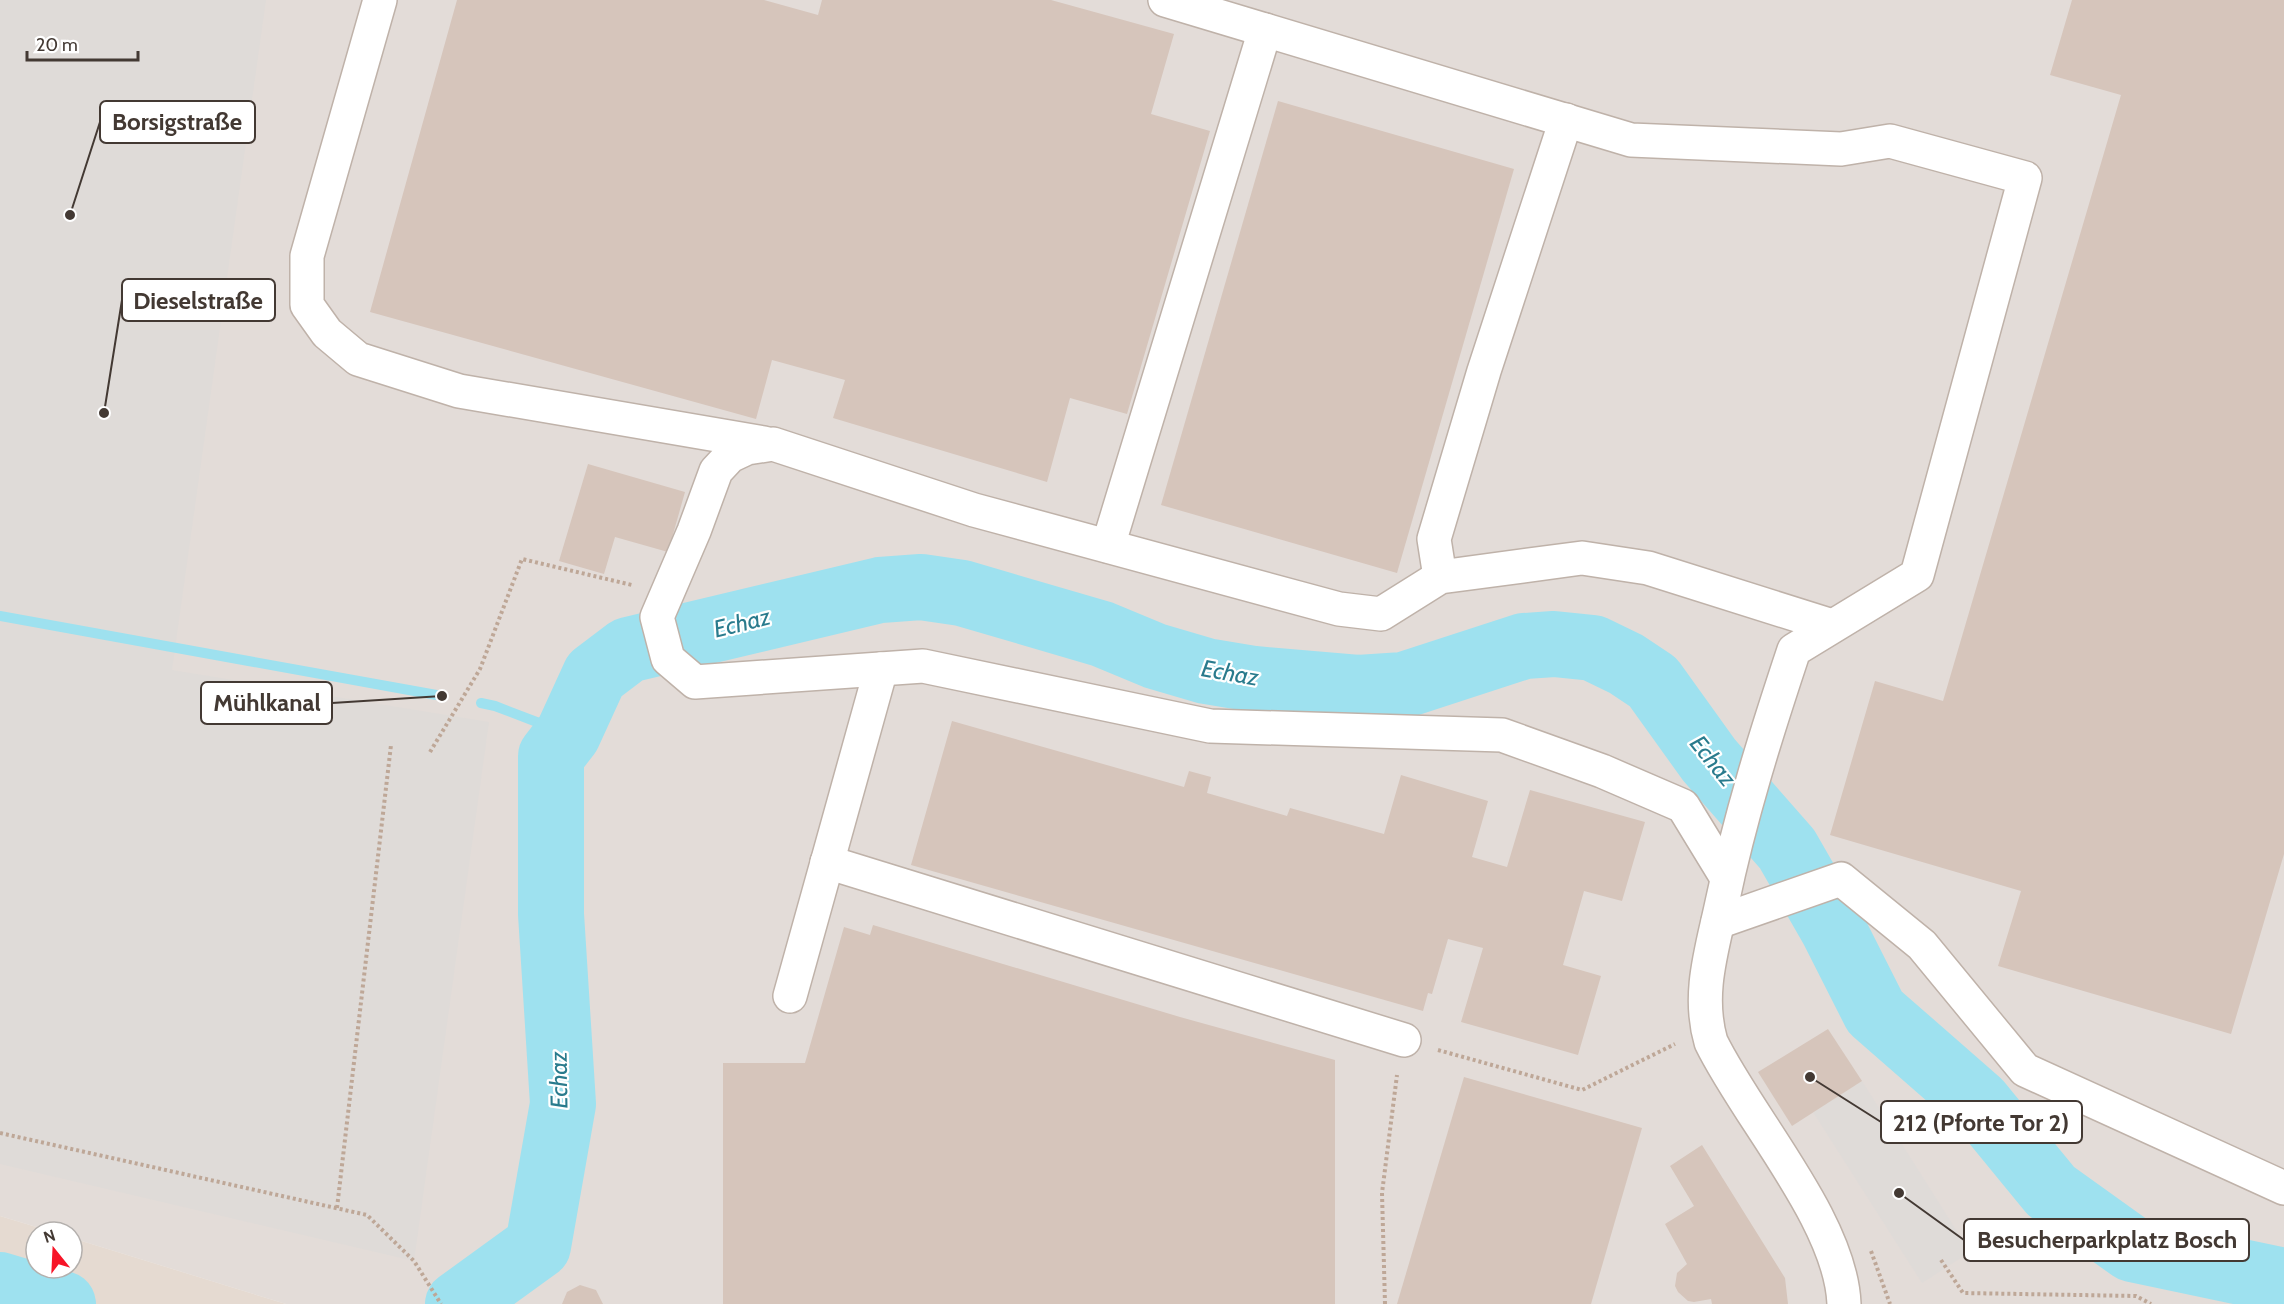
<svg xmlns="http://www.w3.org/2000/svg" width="2284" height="1304" viewBox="0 0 2284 1304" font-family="Cabin,sans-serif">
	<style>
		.residential { fill: #e5dad1 }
		.industrial { fill: #e3dcd8 }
		.parking { fill: #dfdbd8 }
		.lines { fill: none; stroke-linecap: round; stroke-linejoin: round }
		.stream { stroke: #9ee1ef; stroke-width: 10 }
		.river { stroke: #9ee1ef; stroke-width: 66 }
		.building { fill: #d6c5bb }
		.minor-casing { stroke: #bfb2a9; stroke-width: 36 }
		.path { stroke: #bea797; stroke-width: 4; stroke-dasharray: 3 3; stroke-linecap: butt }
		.minor { stroke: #fff; stroke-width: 33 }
		.labels { text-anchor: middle; stroke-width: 4.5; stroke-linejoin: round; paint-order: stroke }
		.water-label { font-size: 24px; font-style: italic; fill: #297b8d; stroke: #fff }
		.leader { fill: none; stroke: #433933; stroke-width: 2 }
		.callout-dot { fill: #433933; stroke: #fff; stroke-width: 2 }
		.callout { fill: #fff; stroke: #433933; stroke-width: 2 }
		.callout-label { font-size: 24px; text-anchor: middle; font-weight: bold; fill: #433933 }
	</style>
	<rect width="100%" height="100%" fill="#f1eae3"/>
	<polygon class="residential" points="0,1216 53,1232 36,1232 36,1268 72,1268 72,1238 286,1304 0,1304"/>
	<polygon class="industrial" points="0,0 2284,0 2284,1304 286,1304 72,1238 72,1232 53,1232 0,1216"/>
	<g class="parking">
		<polygon points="0,0 266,0 172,670 489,722 414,1261 0,1164"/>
		<polygon points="1862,1081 1970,1252 1922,1283 1813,1112"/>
	</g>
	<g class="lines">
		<g class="stream">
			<polyline points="0,616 442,696"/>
			<polyline points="481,703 495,706 568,734"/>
		</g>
		<g class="river">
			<polyline points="0,1285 63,1304"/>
			<polyline points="458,1304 538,1246 563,1104 551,914 551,756 568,734 595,675 628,650 880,590 921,587 962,593 1102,634 1155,656 1206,671 1254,679 1358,688 1404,685 1524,646 1554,644 1593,648 1626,664 1653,682 1709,760 1787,849 1833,929 1875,1012 1978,1102 2051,1191 2132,1249 2284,1281"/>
		</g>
	</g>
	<g class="building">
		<polygon points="457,0 764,0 818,15 822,0 1051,0 1174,34 1151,114 1210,131 1127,414 1070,398 1047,482 833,418 845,380 772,360 756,419 370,312"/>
		<polygon points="2072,0 2284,0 2284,854 2231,1034 1998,966 2021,891 1830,835 1875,681 1943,701 2121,95 2050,75"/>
		<polygon points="1278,101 1514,169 1397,573 1161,505"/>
		<polygon points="588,464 685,492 668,552 615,537 604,574 559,561"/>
		<polygon points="952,721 1184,787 1189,771 1211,777 1207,793 1287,816 1290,808 1384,834 1401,775 1488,801 1472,857 1507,867 1530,790 1645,822 1622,901 1584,891 1563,965 1601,976 1578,1055 1461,1022 1483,948 1448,939 1432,994 1428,993 1423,1011 911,865"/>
		<polygon points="873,925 1180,1017 1335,1060 1335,1304 723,1304 723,1063 805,1063 844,927 870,935"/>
		<polygon points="1828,1029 1862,1081 1792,1126 1758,1072"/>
		<polygon points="1464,1077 1642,1128 1591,1304 1397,1304"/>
		<polygon points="1702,1145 1785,1278 1788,1304 1712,1304 1711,1299 1694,1302 1688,1301 1678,1292 1675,1286 1677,1273 1687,1264 1665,1224 1694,1206 1670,1166"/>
		<polygon points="580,1285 596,1290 603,1304 562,1304 567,1292"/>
	</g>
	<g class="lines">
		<g class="minor-casing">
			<g id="minor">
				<polyline points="380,0 307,256 307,305 327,333 358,359 459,391 764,443"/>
				<path d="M 1165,0 L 1631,140 L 1841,149 L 1890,141 L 2025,178 L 1917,575 L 1794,650 C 1766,734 1740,817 1722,903 C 1712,950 1697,994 1711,1042 C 1748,1118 1841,1221 1844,1304"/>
				<polyline points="1108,546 1265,30"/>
				<polyline points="1440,577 1434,539 1484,371 1566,120"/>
				<polyline points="827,862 1404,1040"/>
				<polyline points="1727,878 1683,806 1602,771 1502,735 1210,726 923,666 695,682 668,659 657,617 694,531 716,471 730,456 747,448 773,444 974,510 1339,609 1381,614 1440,577 1582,558 1648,568 1832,626"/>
				<polyline points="1718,922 1841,879 1922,945 2025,1070 2284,1188"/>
				<polyline points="790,996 881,669"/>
			</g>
		</g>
		<g class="path">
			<polyline points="430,752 480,669 522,559 632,585"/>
			<polyline points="1438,1050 1582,1090 1675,1044"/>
			<polyline points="0,1133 367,1215 414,1261 441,1304"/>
			<polyline points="337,1208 391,745"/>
			<polyline points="1871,1251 1890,1304"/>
			<polyline points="1941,1260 1963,1293 2136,1296 2151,1304"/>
			<polyline points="1385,1304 1382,1193 1397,1075"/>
		</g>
		<use href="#minor" class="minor"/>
	</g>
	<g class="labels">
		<g class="water-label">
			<text transform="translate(742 623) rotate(-14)" y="8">Echaz</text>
			<text transform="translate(1230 673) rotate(10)" y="8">Echaz</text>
			<text transform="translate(1713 761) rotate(51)" y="8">Echaz</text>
			<text transform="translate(559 1080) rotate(-91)" y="8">Echaz</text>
		</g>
	</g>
	<path class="leader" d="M70 215L100 122M104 413L122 300M442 696L332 703M1810 1077L1881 1122M1899 1193L1964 1240"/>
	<g class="callout-dot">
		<circle cx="70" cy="215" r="6"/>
		<circle cx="104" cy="413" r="6"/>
		<circle cx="442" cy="696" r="6"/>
		<circle cx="1810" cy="1077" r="6"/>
		<circle cx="1899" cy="1193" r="6"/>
	</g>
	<g class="callout">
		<rect x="100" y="101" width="155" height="42" rx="6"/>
		<rect x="122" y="279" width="153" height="42" rx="6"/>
		<rect x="201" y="682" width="131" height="42" rx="6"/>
		<rect x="1881" y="1101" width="201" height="42" rx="6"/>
		<rect x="1964" y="1219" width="285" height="42" rx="6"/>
	</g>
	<g class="callout-label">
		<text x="177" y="130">Borsigstraße</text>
		<text x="198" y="309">Dieselstraße</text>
		<text x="267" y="711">Mühlkanal</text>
		<text x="1981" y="1131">212 (Pforte Tor 2)</text>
		<text x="2107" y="1248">Besucherparkplatz Bosch</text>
	</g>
	<g transform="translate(54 1250) rotate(342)"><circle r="28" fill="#ffffff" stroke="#b4b0ad" stroke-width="1.5"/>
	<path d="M0-4.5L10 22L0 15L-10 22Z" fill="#f71427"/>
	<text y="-9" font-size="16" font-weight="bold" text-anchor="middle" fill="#433933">N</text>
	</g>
	<path d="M27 51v9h111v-9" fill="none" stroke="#433933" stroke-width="3"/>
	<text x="36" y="51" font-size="18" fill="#433933" stroke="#ffffff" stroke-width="4.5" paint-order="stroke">20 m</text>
</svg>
